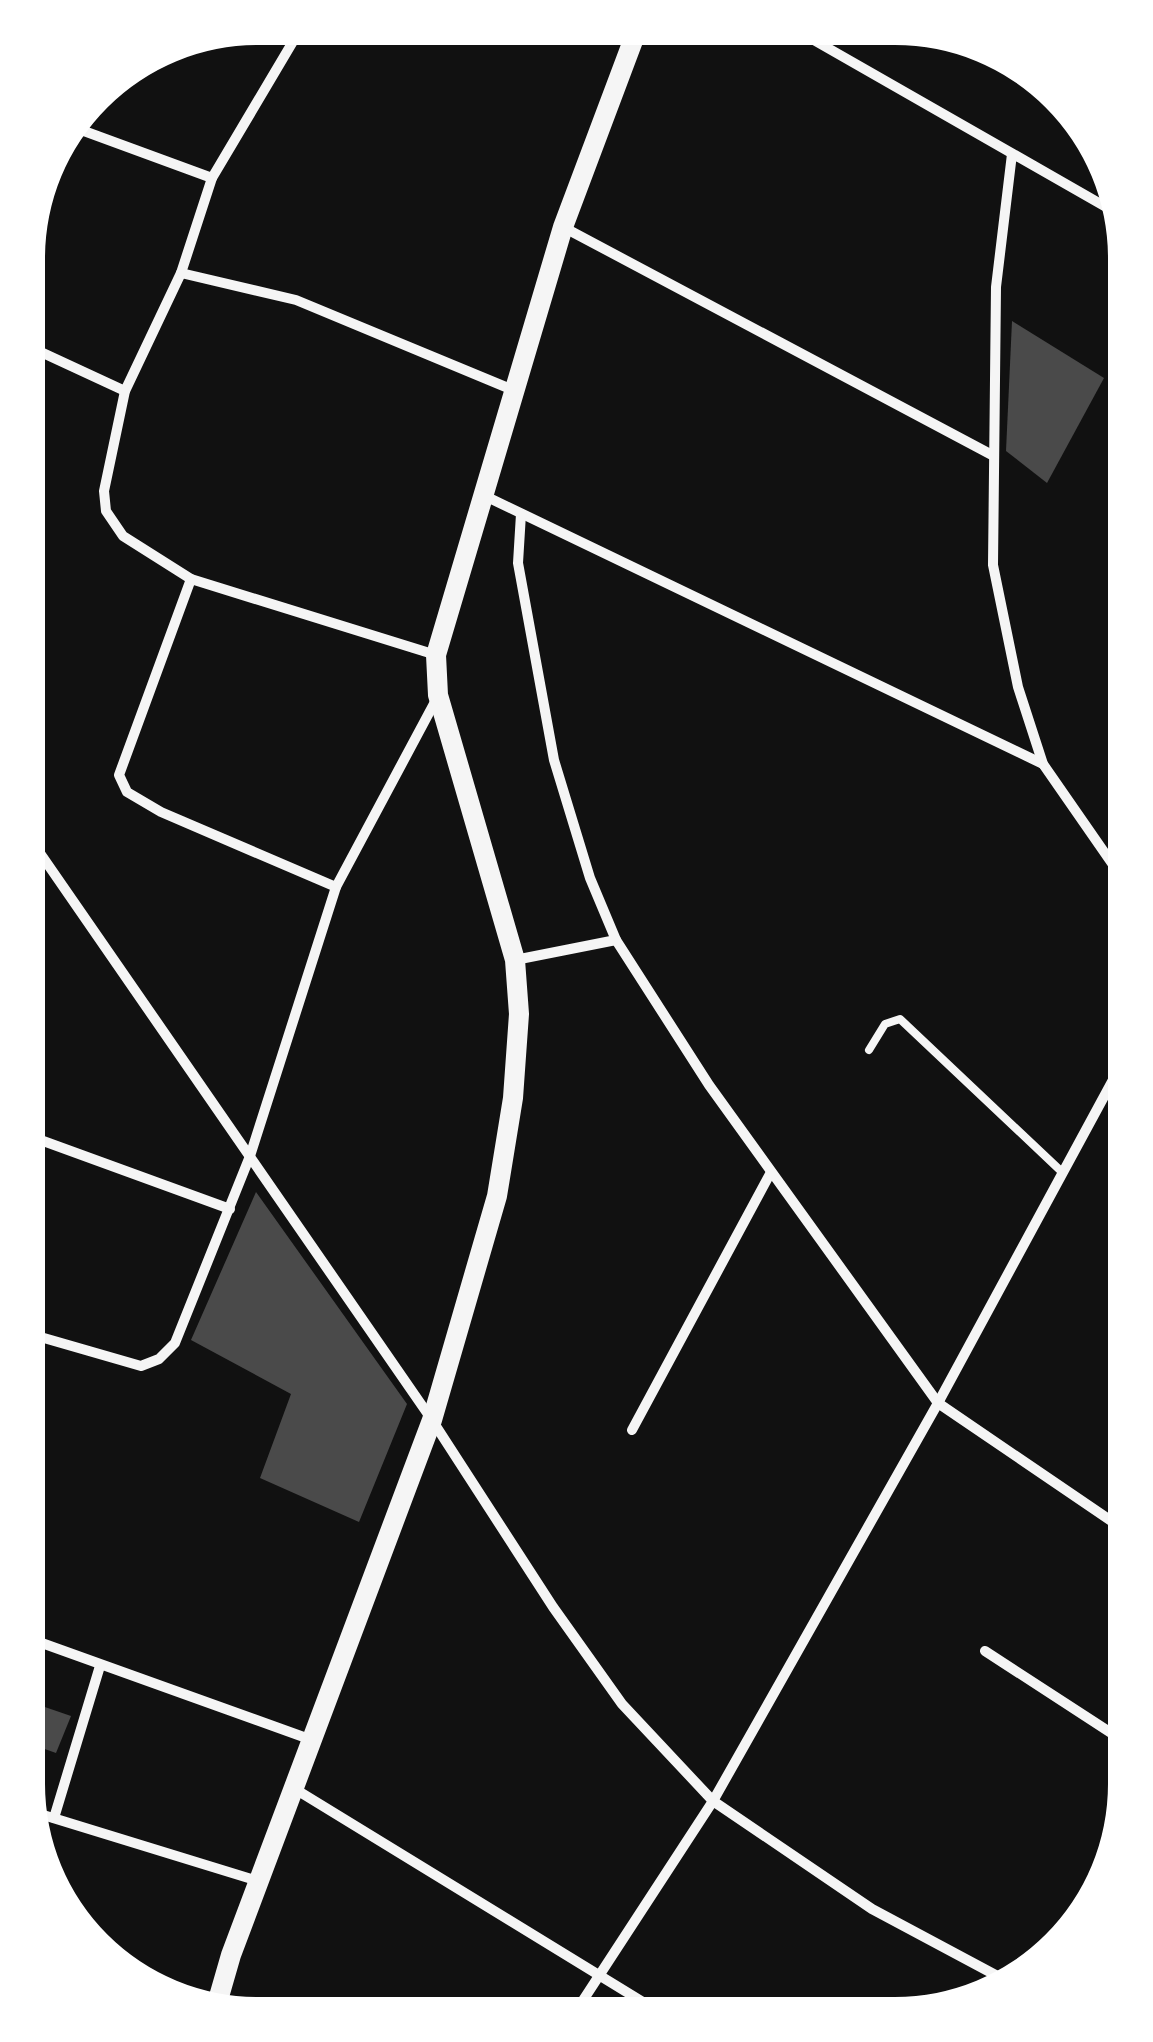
<svg xmlns="http://www.w3.org/2000/svg" width="1153" height="2042" viewBox="0 0 1153 2042" font-family="'Zilla Slab',serif">
	<style>
		.building { fill: #4a4a4a }
		.lines { fill: none; stroke-linecap: round; stroke-linejoin: round }
		.service { stroke: #f5f5f5; stroke-width: 8 }
		.minor { stroke: #f5f5f5; stroke-width: 10 }
		.secondary { stroke: #f5f5f5; stroke-width: 20 }
	</style>
	<rect width="100%" height="100%" fill="#111"/>
	<g class="building">
		<polygon points="1012,321 1104,378 1047,483 1006,451"/>
		<polygon points="256,1192 407,1404 359,1522 260,1478 291,1394 191,1340"/>
		<polygon points="39,1705 71,1716 56,1753 39,1747"/>
	</g>
	<g class="lines">
		<polyline class="service" points="869,1050 885,1024 900,1019 1062,1172"/>
		<g class="minor">
			<polyline points="301,28 212,178 181,273 125,391 104,491 106,511 123,536 191,579 436,655"/>
			<polyline points="798,31 1113,211"/>
			<polyline points="73,127 212,178"/>
			<polyline points="1012,154 996,287 993,565 1018,687 1043,764 1118,872"/>
			<polyline points="563,227 992,455"/>
			<polyline points="181,273 296,300 513,390"/>
			<polyline points="30,347 125,391"/>
			<polyline points="483,495 1043,764"/>
			<polyline points="521,514 518,563 554,760 590,878 616,940 709,1085 938,1403 1123,1529"/>
			<polyline points="191,579 119,775 127,792 161,812 336,887"/>
			<polyline points="33,843 432,1420 553,1607 622,1704 713,1801 872,1909 1003,1979"/>
			<polyline points="515,960 616,940"/>
			<polyline points="35,1138 230,1209"/>
			<polyline points="37,1336 141,1366 159,1359 175,1343 250,1156 336,887 437,698"/>
			<polyline points="632,1430 771,1172"/>
			<polyline points="39,1642 312,1740"/>
			<polyline points="985,1651 1125,1742"/>
			<polyline points="295,1789 651,2007"/>
			<polyline points="40,1814 258,1881"/>
			<polyline points="54,1818 100,1666"/>
			<polyline points="578,2008 713,1801 938,1403 1120,1067"/>
		</g>
		<polyline class="secondary" points="216,2007 231,1955 432,1420 497,1196 513,1098 519,1014 515,960 438,695 436,655 563,227 637,30"/>
	</g>
	<path d="M0 0H1153V2042H0ZM258 45H895A213 213 0 0 1 1108 258V1784A213 213 0 0 1 895 1997H258A213 213 0 0 1 45 1784V258A213 213 0 0 1 258 45Z" fill="#fff" fill-rule="evenodd"/>
</svg>
